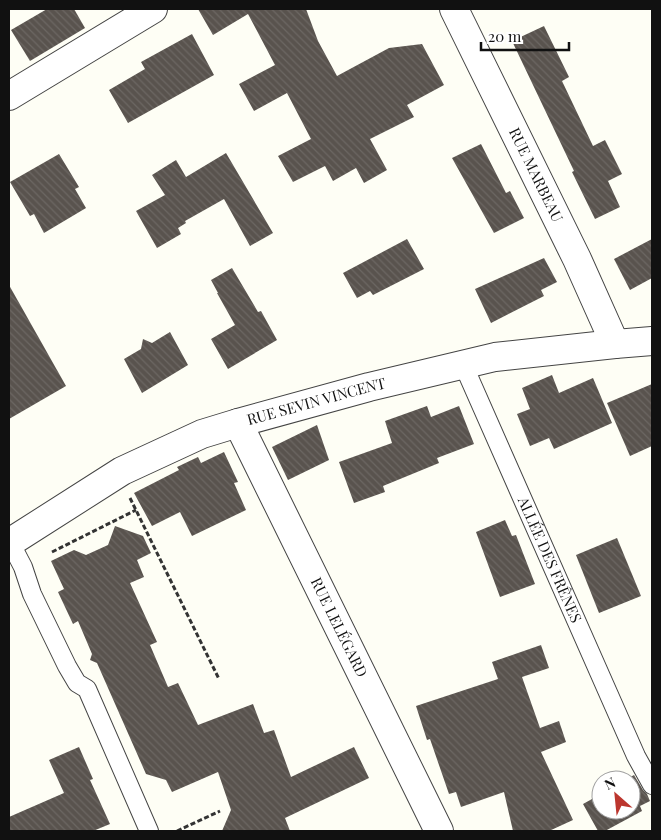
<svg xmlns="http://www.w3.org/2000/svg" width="661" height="840" viewBox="0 0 661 840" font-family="'Playfair Display',serif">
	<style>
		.building { fill: url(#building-back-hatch) }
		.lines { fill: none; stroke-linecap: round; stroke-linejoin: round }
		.lane-casing { stroke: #444; stroke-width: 20 }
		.street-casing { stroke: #444; stroke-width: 30 }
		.path { stroke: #333; stroke-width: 3; stroke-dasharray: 5 2.5; stroke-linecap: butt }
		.lane { stroke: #fff; stroke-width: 18 }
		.street { stroke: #fff; stroke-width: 28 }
		.labels { text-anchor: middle; stroke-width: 5; stroke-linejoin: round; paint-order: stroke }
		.street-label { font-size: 15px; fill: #111; stroke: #fff }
	</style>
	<defs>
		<pattern id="building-back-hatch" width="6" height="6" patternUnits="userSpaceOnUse" patternTransform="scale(1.25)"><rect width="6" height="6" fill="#59534e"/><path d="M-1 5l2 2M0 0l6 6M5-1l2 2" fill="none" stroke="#6c6763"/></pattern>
	</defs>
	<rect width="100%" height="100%" fill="#fefef5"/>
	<g class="building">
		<polygon points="47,9 74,9 85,28 30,61 11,30"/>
		<polygon points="198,9 306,9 318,41 337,76 389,48 422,44 444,85 407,105 414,117 370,139 387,170 364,183 356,168 333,181 325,166 293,182 278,156 311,139 287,93 254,111 239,84 275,65 248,14 213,35"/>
		<polygon points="544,26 569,77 562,81 593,146 605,140 622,174 608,181 620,207 595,219 572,172 574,171 512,41"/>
		<polygon points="192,34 214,75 128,123 109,90 145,69 141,62"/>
		<polygon points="481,144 506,193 510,191 524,218 494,233 452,158"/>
		<polygon points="226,153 273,233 250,246 224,199 185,221 186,223 178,228 181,234 157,248 136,211 165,195 152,175 176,160 186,177"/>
		<polygon points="59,154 79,187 75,189 86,208 44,233 34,214 30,216 10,182"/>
		<polygon points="407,239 424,269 373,295 370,291 357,298 343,273"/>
		<polygon points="652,239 652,278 630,290 614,259"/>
		<polygon points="544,258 557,282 541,290 544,296 491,323 475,289"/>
		<polygon points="232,268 258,312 261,311 277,340 228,369 211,339 235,325 217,293 218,293 211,280"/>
		<polygon points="9,285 66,386 9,419"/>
		<polygon points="170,332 188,365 142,393 124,359 141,349 143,339 152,343"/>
		<polygon points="552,375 559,393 593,378 612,423 554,449 549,438 530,446 517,414 530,409 522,388"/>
		<polygon points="652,384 652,446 630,456 607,403"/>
		<polygon points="427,406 431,417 459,406 474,444 437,458 439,463 383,486 385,492 354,503 339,462 392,443 385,421"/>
		<polygon points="317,425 329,460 288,480 272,447"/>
		<polygon points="224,452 238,482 234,483 246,510 192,536 180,512 152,526 134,493 179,470 177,467 198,457 201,463"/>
		<polygon points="505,520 512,536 516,535 535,584 500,597 476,532"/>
		<polygon points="115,526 143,536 151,553 137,560 144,577 130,583 157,642 150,645 168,687 178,683 198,725 253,704 264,733 274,730 291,777 354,747 369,778 285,818 290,831 222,831 231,810 218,772 172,792 166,780 146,774 97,663 90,660 92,654 78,621 73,624 58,592 64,589 51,561 74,550 86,555 108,545"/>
		<polygon points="617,538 641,596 599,613 576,555"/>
		<polygon points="541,645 549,668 522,677 540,728 559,721 566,742 541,752 573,820 549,831 513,831 504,792 461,807 456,792 449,794 430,739 427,740 416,706 498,679 492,662"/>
		<polygon points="79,747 93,779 90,780 110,824 93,831 9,831 9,817 64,793 49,760"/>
		<polygon points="634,775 643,790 647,794 650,801 640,806 642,811 605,831 598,831 583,804 601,794 601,810 631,810 631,780 625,780"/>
	</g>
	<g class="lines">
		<g class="lane-casing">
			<g id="lane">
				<path id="s1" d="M 463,364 L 636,756 L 652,785"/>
				<polyline points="10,542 23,567 32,594 67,666 77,683 87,689 149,831"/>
			</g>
		</g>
		<g class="street-casing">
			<g id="street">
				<path id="s2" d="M 454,9 L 577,259 L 615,344"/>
				<polyline points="9,96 153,9"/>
				<path id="s3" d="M 238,423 L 439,831"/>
				<path id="s4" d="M 9,543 L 122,471 L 202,434 L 238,423 L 369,387 L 495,357 L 615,344 L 652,341"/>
			</g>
		</g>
		<g class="path">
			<polyline points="130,498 219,679"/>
			<polyline points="52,552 136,510"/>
			<polyline points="177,831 220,811"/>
		</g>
		<use href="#lane" class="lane"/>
		<use href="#street" class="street"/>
	</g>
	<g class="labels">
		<g class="street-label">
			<text dy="5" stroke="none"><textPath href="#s2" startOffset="185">RUE MARBEAU</textPath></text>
			<text dy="5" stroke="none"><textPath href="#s4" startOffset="341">RUE SEVIN VINCENT</textPath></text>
			<text dy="5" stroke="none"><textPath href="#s1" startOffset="214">ALLÉE DES FRÊNES</textPath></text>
			<text dy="5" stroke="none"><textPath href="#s3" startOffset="228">RUE LELÉGARD</textPath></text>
		</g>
	</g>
	<rect width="661" height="840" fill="none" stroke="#111111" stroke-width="20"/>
	<g transform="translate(616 795) rotate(333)"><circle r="24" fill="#ffffff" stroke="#a0a0a0"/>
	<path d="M0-4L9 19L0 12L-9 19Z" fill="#bc362e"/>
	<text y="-8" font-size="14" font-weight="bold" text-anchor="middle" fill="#111111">N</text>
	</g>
	<path d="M481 42v8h88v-8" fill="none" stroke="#111111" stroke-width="2.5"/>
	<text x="488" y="42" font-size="15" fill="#111111" stroke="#ffffff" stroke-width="4" paint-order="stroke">20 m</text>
</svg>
